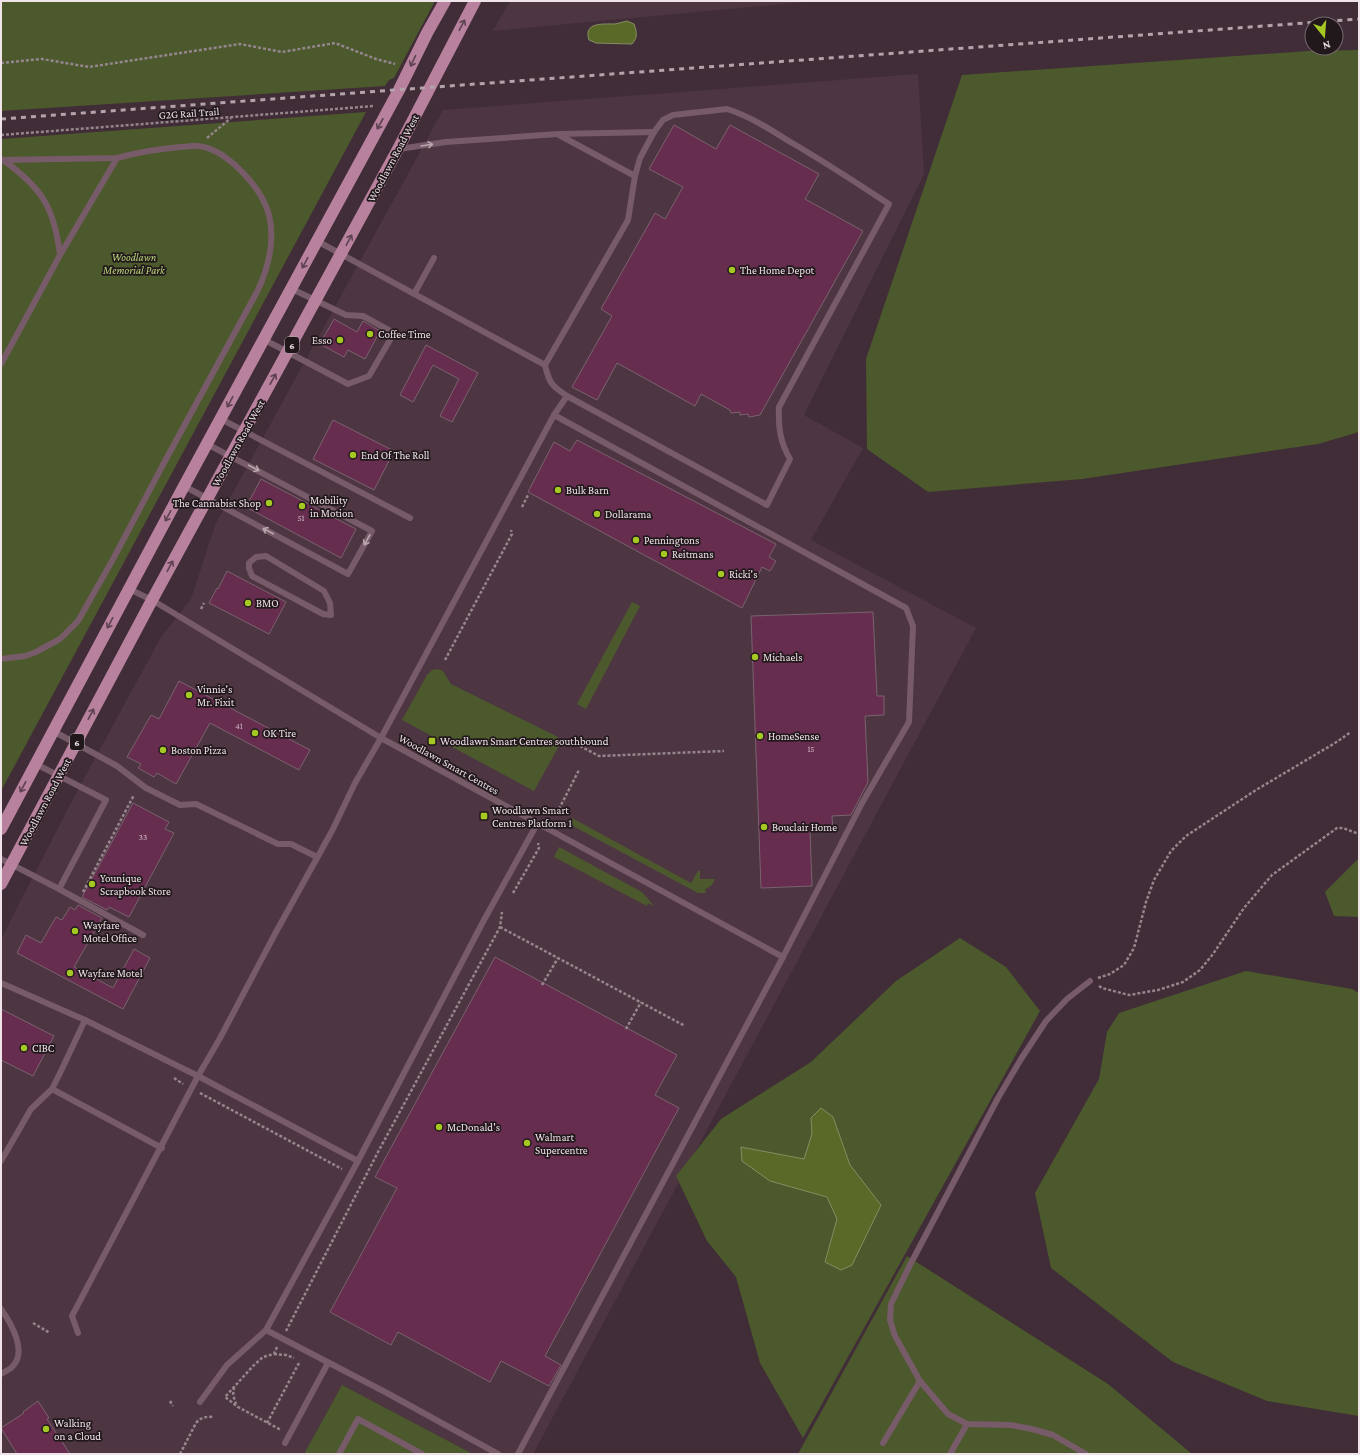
<svg xmlns="http://www.w3.org/2000/svg" width="1360" height="1455" viewBox="0 0 1360 1455" font-family="'Crimson Pro',serif">
	<style>
		.built { fill: #4e3542 }
		.green { fill: #4c592c; fill-rule: evenodd }
		.water { fill: #586928; stroke: #868e62 }
		.building { fill: #662d4f; stroke: #79636e }
		.lines { fill: none; stroke-linecap: round; stroke-linejoin: round }
		.path { stroke: #95858d; stroke-width: 2.5; stroke-dasharray: 3 2; stroke-linecap: butt }
		.lane { stroke: #775b69; stroke-width: 6 }
		.primary { stroke: #b8819e; stroke-width: 12 }
		.rail { stroke: #b3a4ac; stroke-width: 3; stroke-dasharray: 5 5; stroke-linecap: butt }
		.oneway { stroke: #5d4250 }
		.oneway2 { stroke: #baa6af }
		.poi-dot { fill: #a5c823; stroke: #21181c; stroke-width: 1.5 }
		.labels { text-anchor: middle; stroke-width: 3.5; stroke-linejoin: round; paint-order: stroke }
		.number-label { font-size: 9px; fill: #ceb6c2 }
		.shield { fill: #21181c; stroke: #b2a6ac; stroke-width: 1 }
		.shield-label { font-size: 10px; font-weight: bold; fill: #f0e3e9 }
		.street-label { font-size: 11px; fill: #f0e3e9; stroke: #21181c }
		.park-label { font-size: 11px; font-style: italic; fill: #bbd579; stroke: #21181c }
		.poi-label { font-size: 11px; fill: #f0e3e9; stroke: #21181c; text-anchor: start }
	</style>
	<rect width="100%" height="100%" fill="#402d37"/>
	<g class="built">
		<polygon points="510,1 815,1 493,31"/>
		<polygon points="918,74 924,174 804,415 863,448 811,540 976,628 533,1454 473,1454 342,1385 304,1454 1,1454 1,939 74,797 161,637 191,599 215,525 443,110"/>
	</g>
	<g class="green">
		<polygon points="1,1 435,1 394,78 389,80 385,86 1,111"/>
		<polygon points="1359,50 1359,432 1318,444 1082,479 928,492 867,449 866,359 962,75 1308,51"/>
		<polygon points="366,112 1,791 1,139"/>
		<polygon points="632,602 640,606 586,709 577,704"/>
		<polygon points="438,669 443,671 451,684 558,737 560,744 534,791 402,720 427,675 432,670"/>
		<path d="M 572,818 L 691,883 L 698,871 L 700,871 L 700,879 L 715,879 C 713,884 711,887 705,889 L 706,893 L 698,893 L 569,824 Z"/>
		<polygon points="559,847 642,892 654,906 648,903 647,906 554,857"/>
		<polygon points="1359,858 1359,917 1334,916 1325,892"/>
		<path d="M 960,938 L 1006,967 L 1040,1011 L 803,1438 L 760,1363 L 736,1277 L 707,1241 L 676,1176 L 721,1119 L 811,1062 L 896,981 ZM 833,1117 L 849,1165 L 881,1205 L 825,1262 L 837,1219 L 827,1197 L 770,1181 L 741,1148 L 804,1159 L 812,1134 L 811,1118 Z"/>
		<polygon points="1246,971 1352,989 1359,993 1359,1416 1267,1401 1173,1362 1051,1268 1035,1193 1099,1079 1107,1032 1119,1013"/>
		<polygon points="907,1256 1108,1384 1192,1454 798,1454"/>
		<polygon points="342,1385 473,1454 304,1454"/>
	</g>
	<g class="water">
		<path d="M 627,21 L 634,24 C 637,33 638,37 632,44 L 596,43 L 589,40 C 583,22 603,24 615,24 C 619,23 623,22 627,21 Z"/>
		<polygon points="821,1108 833,1117 850,1165 881,1205 852,1265 841,1270 825,1262 837,1219 827,1197 770,1181 742,1161 741,1147 804,1159 812,1134 811,1118"/>
	</g>
	<g class="building">
		<polygon points="674,125 716,149 730,125 819,174 805,199 863,231 760,415 749,417 748,414 740,415 740,412 731,413 730,410 701,394 695,406 617,363 597,400 572,387 612,316 601,309 655,213 665,219 683,187 649,169"/>
		<polygon points="334,319 357,332 363,321 380,331 365,359 348,350 344,357 320,344"/>
		<polygon points="426,345 478,373 452,422 440,416 459,379 433,365 413,402 400,395"/>
		<polygon points="333,420 394,451 374,490 313,459"/>
		<polygon points="577,440 776,544 769,557 776,561 770,571 762,567 742,608 528,492 554,442 570,451"/>
		<polygon points="261,479 356,529 341,558 246,507"/>
		<polygon points="227,571 286,602 269,634 209,603 217,588 218,589"/>
		<polygon points="873,612 877,696 884,696 884,715 865,716 868,782 851,815 832,816 833,830 810,830 812,886 761,888 751,616"/>
		<polygon points="179,681 310,750 299,770 210,723 176,784 157,773 154,777 138,768 141,764 127,757 151,715 159,719"/>
		<polygon points="133,803 169,822 165,829 174,833 129,917 109,907 107,910 82,897"/>
		<polygon points="78,905 102,918 74,967 113,988 134,949 150,958 123,1009 17,953 26,935 41,943 56,917 62,920 70,907 75,910"/>
		<polygon points="495,957 677,1055 655,1095 679,1108 545,1356 561,1365 549,1386 501,1361 490,1382 398,1332 391,1345 330,1312 397,1188 375,1177"/>
		<polygon points="1,1009 54,1036 33,1076 1,1060"/>
		<polygon points="38,1401 49,1418 47,1419 70,1454 17,1454 1,1428 24,1413 23,1412"/>
	</g>
	<g class="lines">
		<g class="path">
			<polyline points="1,63 42,59 89,67 240,44 282,52 335,43 376,59 395,64"/>
			<polyline points="1,135 374,106"/>
			<polyline points="207,138 231,118"/>
			<polyline points="522,507 528,495"/>
			<polyline points="201,609 204,603"/>
			<polyline points="445,660 512,534 511,530"/>
			<polyline points="580,746 599,756 724,751"/>
			<polyline points="559,809 579,770"/>
			<polyline points="83,892 134,795"/>
			<polyline points="513,893 539,848 538,843"/>
			<polyline points="500,927 685,1026"/>
			<polyline points="1098,978 1110,974 1124,965 1134,948 1146,902 1154,880 1171,851 1186,836 1256,790 1335,743 1351,732"/>
			<polyline points="542,985 558,958"/>
			<polyline points="1099,986 1102,988 1129,995 1158,990 1183,982 1200,970 1213,954 1244,908 1272,875 1337,828 1343,828 1359,834"/>
			<polyline points="626,1029 641,1002"/>
			<polyline points="174,1078 183,1084"/>
			<polyline points="200,1093 342,1169"/>
			<polyline points="33,1323 50,1333"/>
			<polyline points="286,1331 378,1152 500,927 502,912"/>
			<polyline points="277,1347 274,1354 263,1357 253,1366 225,1397 238,1407 281,1430"/>
			<polyline points="274,1354 286,1355 294,1358"/>
			<polyline points="234,1387 233,1395 236,1404"/>
			<polyline points="170,1401 173,1406"/>
			<polyline points="267,1423 300,1361"/>
			<path d="M 180,1454 L 196,1423 C 200,1418 206,1416 213,1417"/>
		</g>
		<g class="lane">
			<path d="M 727,109 C 749,116 768,128 787,140 C 822,160 855,182 889,204 L 779,407 C 778,426 780,442 790,459 L 767,505 L 567,396 C 552,386 549,383 545,365 L 628,220 L 635,176 L 640,158 L 654,132 L 663,120 L 673,115 Z"/>
			<polyline points="559,135 635,176"/>
			<polyline points="399,149 446,142 558,134 654,132"/>
			<path d="M 1,160 L 117,158 C 138,152 158,149 180,147 C 186,147 192,145 198,146 C 227,149 262,188 269,215 C 275,240 268,268 258,290 L 165,461 L 112,561 L 78,621 L 60,639 L 36,652 L 25,656 L 1,659"/>
			<path d="M 3,160 C 42,188 54,207 60,255"/>
			<polyline points="317,241 545,365"/>
			<polyline points="414,294 434,258"/>
			<polyline points="263,339 348,384 369,376 394,333 363,316 346,315 292,289"/>
			<polyline points="1,364 60,255 117,158"/>
			<polyline points="221,419 410,518"/>
			<polyline points="184,486 348,574 372,531 207,444"/>
			<polygon points="266,556 324,591 330,603 331,615 323,614 252,576 249,568 249,563 256,557"/>
			<polyline points="129,589 152,600 381,738 783,957 862,803 909,722 913,626 906,608 554,415"/>
			<polyline points="53,731 117,766 146,788 180,805 196,804 278,844 291,844 317,857"/>
			<polyline points="36,764 106,800 59,889"/>
			<polyline points="537,824 484,920 358,1161 198,1076 219,1040 276,932 332,831 355,783 381,738 554,415 567,396"/>
			<polyline points="1,859 59,889 143,935"/>
			<polyline points="1,983 85,1020 198,1076 72,1316 78,1333"/>
			<polyline points="52,1089 162,1148"/>
			<polyline points="1,1161 31,1109 52,1089 61,1071 85,1020"/>
			<path d="M 1,1309 C 11,1323 28,1352 12,1367 C 9,1370 4,1372 1,1374"/>
			<polyline points="266,1330 387,1393 498,1454"/>
			<polyline points="200,1402 227,1365 266,1330 358,1161"/>
			<polyline points="285,1443 328,1363"/>
			<polyline points="883,1443 920,1381"/>
			<polyline points="339,1454 358,1419 422,1454"/>
			<polyline points="518,1454 783,957"/>
			<polyline points="950,1454 967,1424"/>
			<polyline points="1086,1454 1053,1435 1032,1429 1011,1425 967,1424 948,1414 920,1381 895,1336 890,1320 891,1304 910,1265 998,1098 1021,1059 1046,1021 1067,999 1090,981"/>
		</g>
		<g class="primary">
			<polyline points="1,829 184,486 399,90 427,33 445,1"/>
			<polyline points="1,884 152,600 398,149 475,1"/>
		</g>
		<polyline class="rail" points="1,119 1359,19"/>
	</g>
	<defs><path id="oneway-shaft" d="M-6 0H5M1.5-3L5.5 0L1.5 3" fill="none" stroke-width="1.6" stroke-linecap="round" stroke-linejoin="round"/></defs>
	<g class="oneway">
		<use href="#oneway-shaft" transform="translate(462 25) rotate(-62)"/>
		<use href="#oneway-shaft" transform="translate(413 61) rotate(116)"/>
		<use href="#oneway-shaft" transform="translate(380 124) rotate(119)"/>
		<use href="#oneway-shaft" transform="translate(349 240) rotate(-62)"/>
		<use href="#oneway-shaft" transform="translate(305 263) rotate(118)"/>
		<use href="#oneway-shaft" transform="translate(273 379) rotate(-61)"/>
		<use href="#oneway-shaft" transform="translate(230 402) rotate(118)"/>
		<use href="#oneway-shaft" transform="translate(168 516) rotate(118)"/>
		<use href="#oneway-shaft" transform="translate(170 566) rotate(-62)"/>
		<use href="#oneway-shaft" transform="translate(110 623) rotate(118)"/>
		<use href="#oneway-shaft" transform="translate(91 714) rotate(-62)"/>
		<use href="#oneway-shaft" transform="translate(23 787) rotate(118)"/>
	</g>
	<g class="oneway2">
		<use href="#oneway-shaft" transform="translate(427 145) rotate(-9)"/>
		<use href="#oneway-shaft" transform="translate(254 468) rotate(28)"/>
		<use href="#oneway-shaft" transform="translate(268 531) rotate(-152)"/>
		<use href="#oneway-shaft" transform="translate(367 540) rotate(119)"/>
	</g>
	<g class="poi-dot">
		<circle cx="732" cy="270" r="4"/>
		<circle cx="370" cy="334" r="4"/>
		<circle cx="340" cy="340" r="4"/>
		<circle cx="353" cy="455" r="4"/>
		<circle cx="558" cy="490" r="4"/>
		<circle cx="269" cy="503" r="4"/>
		<circle cx="302" cy="506" r="4"/>
		<circle cx="597" cy="514" r="4"/>
		<circle cx="636" cy="540" r="4"/>
		<circle cx="664" cy="554" r="4"/>
		<circle cx="721" cy="574" r="4"/>
		<circle cx="248" cy="603" r="4"/>
		<circle cx="755" cy="657" r="4"/>
		<circle cx="189" cy="695" r="4"/>
		<circle cx="255" cy="733" r="4"/>
		<circle cx="760" cy="736" r="4"/>
		<rect x="428" y="737" width="8" height="8" rx="2"/>
		<circle cx="163" cy="750" r="4"/>
		<rect x="480" y="812" width="8" height="8" rx="2"/>
		<circle cx="764" cy="827" r="4"/>
		<circle cx="92" cy="884" r="4"/>
		<circle cx="75" cy="931" r="4"/>
		<circle cx="70" cy="973" r="4"/>
		<circle cx="24" cy="1048" r="4"/>
		<circle cx="439" cy="1127" r="4"/>
		<circle cx="527" cy="1143" r="4"/>
		<circle cx="46" cy="1429" r="4"/>
	</g>
	<g class="labels">
		<g class="number-label">
			<text x="301" y="521">51</text>
			<text x="239" y="729">41</text>
			<text x="811" y="752">15</text>
			<text x="143" y="840">33</text>
		</g>
		<g class="shield">
			<rect x="285" y="337" width="14" height="16" rx="3"/>
			<rect x="70" y="734" width="14" height="16" rx="3"/>
		</g>
		<g class="shield-label">
			<text x="292" y="349">6</text>
			<text x="77" y="746">6</text>
		</g>
		<g class="street-label">
			<text transform="translate(189 113) rotate(-4)" y="4">G2G Rail Trail</text>
			<text transform="translate(393 158) rotate(-62)" y="4">Woodlawn Road West</text>
			<text transform="translate(238 443) rotate(-61)" y="4">Woodlawn Road West</text>
			<text transform="translate(449 764) rotate(29)" y="4">Woodlawn Smart Centres</text>
			<text transform="translate(45 802) rotate(-62)" y="4">Woodlawn Road West</text>
		</g>
		<g class="park-label">
			<text x="134" y="261">Woodlawn<tspan x="134" dy="13">Memorial Park</tspan></text>
		</g>
		<g class="poi-label">
			<text x="740" y="274">The Home Depot</text>
			<text x="378" y="338">Coffee Time</text>
			<text x="332" y="344" text-anchor="end">Esso</text>
			<text x="361" y="459">End Of The Roll</text>
			<text x="566" y="494">Bulk Barn</text>
			<text x="310" y="504">Mobility<tspan x="310" dy="13">in Motion</tspan></text>
			<text x="261" y="507" text-anchor="end">The Cannabist Shop</text>
			<text x="605" y="518">Dollarama</text>
			<text x="644" y="544">Penningtons</text>
			<text x="672" y="558">Reitmans</text>
			<text x="729" y="578">Ricki's</text>
			<text x="256" y="607">BMO</text>
			<text x="763" y="661">Michaels</text>
			<text x="197" y="693">Vinnie's<tspan x="197" dy="13">Mr. Fixit</tspan></text>
			<text x="263" y="737">OK Tire</text>
			<text x="768" y="740">HomeSense</text>
			<text x="440" y="745">Woodlawn Smart Centres southbound</text>
			<text x="171" y="754">Boston Pizza</text>
			<text x="492" y="814">Woodlawn Smart<tspan x="492" dy="13">Centres Platform 1</tspan></text>
			<text x="772" y="831">Bouclair Home</text>
			<text x="100" y="882">Younique<tspan x="100" dy="13">Scrapbook Store</tspan></text>
			<text x="83" y="929">Wayfare<tspan x="83" dy="13">Motel Office</tspan></text>
			<text x="78" y="977">Wayfare Motel</text>
			<text x="32" y="1052">CIBC</text>
			<text x="447" y="1131">McDonald's</text>
			<text x="535" y="1141">Walmart<tspan x="535" dy="13">Supercentre</tspan></text>
			<text x="54" y="1427">Walking<tspan x="54" dy="13">on a Cloud</tspan></text>
		</g>
	</g>
	<rect width="1360" height="1455" fill="none" stroke="#f0e3e9" stroke-width="4"/>
	<g transform="translate(1324 36) rotate(163)"><circle r="19" fill="#21181c" stroke="#74696e"/>
	<path d="M0-3L7 15L0 10L-7 15Z" fill="#a5c823"/>
	<text y="-6" font-size="11" font-weight="bold" text-anchor="middle" fill="#f0e3e9">N</text>
	</g>
</svg>
